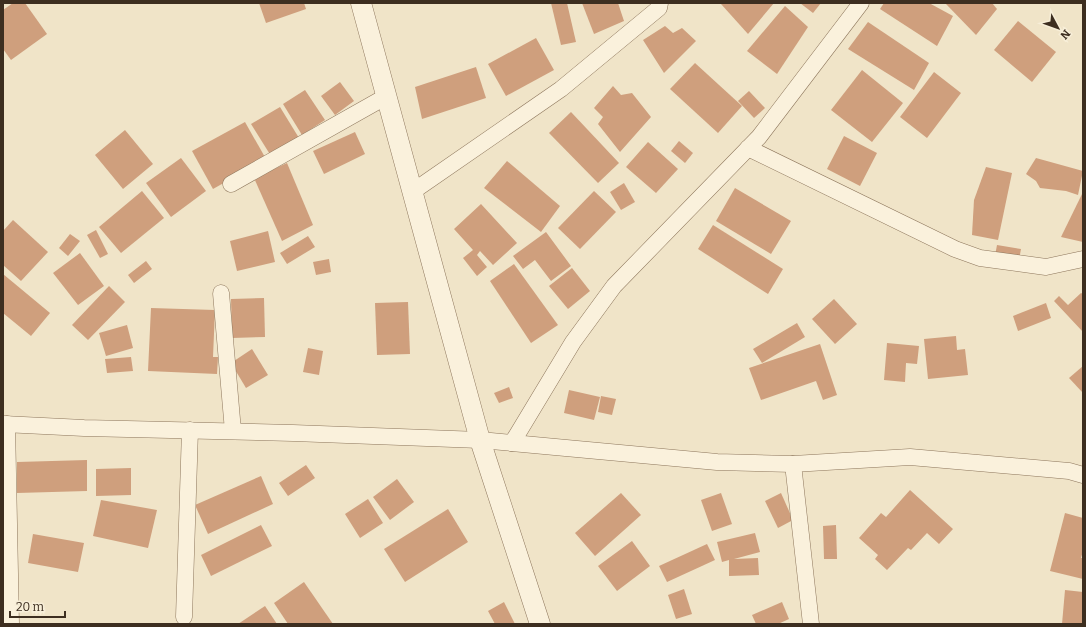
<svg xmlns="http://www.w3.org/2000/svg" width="1086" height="627" viewBox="0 0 1086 627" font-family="Bitter,serif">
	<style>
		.building { fill: #cf9f7d }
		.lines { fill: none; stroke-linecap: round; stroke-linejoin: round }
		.minor-casing { stroke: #8d765c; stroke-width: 17 }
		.tertiary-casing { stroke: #8d765c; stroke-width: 21 }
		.minor { stroke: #faf1dc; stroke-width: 16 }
		.tertiary { stroke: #faf1dc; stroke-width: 20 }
	</style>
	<rect width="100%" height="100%" fill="#f0e4c8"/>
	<g class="building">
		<polygon points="13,3 25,3 47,34 11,60 3,49 3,10"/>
		<polygon points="259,3 304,3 306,9 266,23"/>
		<polygon points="551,3 567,3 576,42 561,45"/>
		<polygon points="582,3 618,3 624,21 594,34"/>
		<polygon points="722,3 774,3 748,34 721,4"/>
		<polygon points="800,3 821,3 813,13"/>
		<polygon points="884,3 929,3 953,16 937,46 880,9"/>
		<polygon points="945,3 992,3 997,9 976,35"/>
		<polygon points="785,6 808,27 777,74 747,51"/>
		<polygon points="1018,21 1056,52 1032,82 994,50"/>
		<polygon points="868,22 929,63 914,90 848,49"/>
		<polygon points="665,26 673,33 682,28 696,41 664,73 643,40"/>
		<polygon points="536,38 554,70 506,96 488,64"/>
		<polygon points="695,63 742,106 718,133 670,89"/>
		<polygon points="476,67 486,98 422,119 415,87"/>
		<polygon points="862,70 903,103 872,142 831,110"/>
		<polygon points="934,72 961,93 927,138 900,117"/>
		<polygon points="340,82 354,101 335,115 321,96"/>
		<polygon points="613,86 621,95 632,93 651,117 620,152 598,124 603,117 594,108"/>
		<polygon points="305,90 325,120 302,135 283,104"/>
		<polygon points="749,91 765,108 754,118 738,101"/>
		<polygon points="280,107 299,138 271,156 251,124"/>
		<polygon points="571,112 619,163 598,183 549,133"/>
		<polygon points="245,122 266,159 213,189 192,151"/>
		<polygon points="125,130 153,164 123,189 95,155"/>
		<polygon points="355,132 365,154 324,174 313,151"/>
		<polygon points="844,136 877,153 860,186 827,169"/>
		<polygon points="679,141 693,153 685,163 671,151"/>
		<polygon points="648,142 678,169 656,193 626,167"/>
		<polygon points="181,158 206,191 171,217 146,183"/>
		<polygon points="1036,158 1083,171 1078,195 1066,191 1040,188 1036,181 1026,174"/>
		<polygon points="507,161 560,206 541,232 484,188"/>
		<polygon points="287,163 313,225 282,241 254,178"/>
		<polygon points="986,167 1012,173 998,240 972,235 974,200"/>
		<polygon points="624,183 635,202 621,210 610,192"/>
		<polygon points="735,188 791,221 771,254 716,221"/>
		<polygon points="142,191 164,218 121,253 99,227"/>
		<polygon points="594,191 616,212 580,249 558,228"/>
		<polygon points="1083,192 1083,242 1061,237"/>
		<polygon points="481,204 517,243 493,265 480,251 477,255 487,267 477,276 463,258 473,250 454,229"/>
		<polygon points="13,220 48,252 21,281 3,265 3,231"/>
		<polygon points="713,225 783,269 768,294 698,249"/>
		<polygon points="96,230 108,254 100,258 87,235"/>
		<polygon points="268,231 275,262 237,271 230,241"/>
		<polygon points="546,232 571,266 551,281 535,260 523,269 513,256"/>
		<polygon points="70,234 80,241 68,256 59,248"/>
		<polygon points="308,236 315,247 287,264 280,253"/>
		<polygon points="997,245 1021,249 1018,265 994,261"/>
		<polygon points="80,253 104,286 78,305 53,273"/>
		<polygon points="329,259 331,272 316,275 313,262"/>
		<polygon points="146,261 152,269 134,283 128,275"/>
		<polygon points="514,264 558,325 531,343 490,281"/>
		<polygon points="572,268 590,291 568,309 549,286"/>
		<polygon points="3,274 50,313 31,336 3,313"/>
		<polygon points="109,286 125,302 88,340 72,325"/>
		<polygon points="1081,293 1083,294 1083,332 1054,301 1059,296 1068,305"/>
		<polygon points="264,298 265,337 232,338 231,299"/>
		<polygon points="834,299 857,324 835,344 812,319"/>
		<polygon points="408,302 410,354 377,355 375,303"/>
		<polygon points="1046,303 1051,318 1018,331 1013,316"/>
		<polygon points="151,308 215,310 213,357 218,357 217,374 148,371"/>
		<polygon points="797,323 805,337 762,363 753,349"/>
		<polygon points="127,325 133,348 106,356 99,333"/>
		<polygon points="956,336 957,350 965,349 968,375 928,379 924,339"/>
		<polygon points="887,343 919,346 917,364 906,363 905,382 884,380"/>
		<polygon points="820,344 837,395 823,400 816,381 761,400 749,368"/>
		<polygon points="308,348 323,351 319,375 303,372"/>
		<polygon points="252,349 268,375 246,388 231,363"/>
		<polygon points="131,357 133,371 107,373 105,359"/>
		<polygon points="1083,366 1083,393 1069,378"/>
		<polygon points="509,387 513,398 499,403 494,393"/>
		<polygon points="569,390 600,397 594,420 564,413"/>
		<polygon points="601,396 616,399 612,415 598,412"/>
		<polygon points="87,460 87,491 17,493 17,462"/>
		<polygon points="306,465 315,478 288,496 279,483"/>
		<polygon points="131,468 131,495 96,496 96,469"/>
		<polygon points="261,476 273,504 208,534 195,505"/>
		<polygon points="397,479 414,502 390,520 373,497"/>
		<polygon points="910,490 953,529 939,544 927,533 911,550 908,548 887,570 875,559 878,555 859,538 881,513 886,517"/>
		<polygon points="621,493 641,515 595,556 575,533"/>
		<polygon points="721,493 732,524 712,531 701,500"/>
		<polygon points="781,493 793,520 778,528 765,501"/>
		<polygon points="368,499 383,523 360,538 345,514"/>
		<polygon points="101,500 157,510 148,548 93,536"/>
		<polygon points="448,509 468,542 405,582 384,549"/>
		<polygon points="1065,513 1083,518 1083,551 1081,558 1083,558 1083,579 1050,571"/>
		<polygon points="261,525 272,546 211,576 201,555"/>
		<polygon points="836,525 837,559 824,559 823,526"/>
		<polygon points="755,533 760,552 734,559 758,558 759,575 729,576 729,560 722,562 717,542"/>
		<polygon points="33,534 84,543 78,572 28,563"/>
		<polygon points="632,541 650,566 617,591 598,566"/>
		<polygon points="707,544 715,560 667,582 659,566"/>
		<polygon points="304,582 333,624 288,624 274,603"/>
		<polygon points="684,589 692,614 676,619 668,595"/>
		<polygon points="1065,590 1083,592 1083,624 1062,624"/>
		<polygon points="504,602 515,624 495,624 488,611"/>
		<polygon points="782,602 789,619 778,624 756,624 752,615"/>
		<polygon points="265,606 277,624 238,624"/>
	</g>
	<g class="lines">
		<g class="minor-casing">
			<g id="minor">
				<polyline points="748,148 955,249 980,258 1046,267 1083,259"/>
				<polyline points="231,184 387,96"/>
				<polyline points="412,192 561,89 659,8 660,3"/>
				<polyline points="221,293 233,431"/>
				<polyline points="3,424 84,428 293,433 480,440 717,462 793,464 910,457 1069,471 1083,475"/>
				<polyline points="7,424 11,624"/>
				<polyline points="512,443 573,342 614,286 759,137 861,3"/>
				<polyline points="793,464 811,624"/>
				<polyline points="184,617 190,430"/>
			</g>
		</g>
		<g class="tertiary-casing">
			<polyline id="tertiary" points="361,3 480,440 540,624"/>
		</g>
		<use href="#minor" class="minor"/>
		<use href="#tertiary" class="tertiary"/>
	</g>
	<rect width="1086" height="627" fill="none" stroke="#3d2e20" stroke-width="8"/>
	<g transform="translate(1058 28) rotate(131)" stroke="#f7eed8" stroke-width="3" paint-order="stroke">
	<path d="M0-3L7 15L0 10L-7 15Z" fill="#3d2e20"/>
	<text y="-6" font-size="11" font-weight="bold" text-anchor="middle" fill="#3d2e20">N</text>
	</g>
	<path d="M10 611v6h55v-6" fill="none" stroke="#3d2e20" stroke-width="2"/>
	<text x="16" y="611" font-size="12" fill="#3d2e20" stroke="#f7eed8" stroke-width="3" paint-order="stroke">20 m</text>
</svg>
